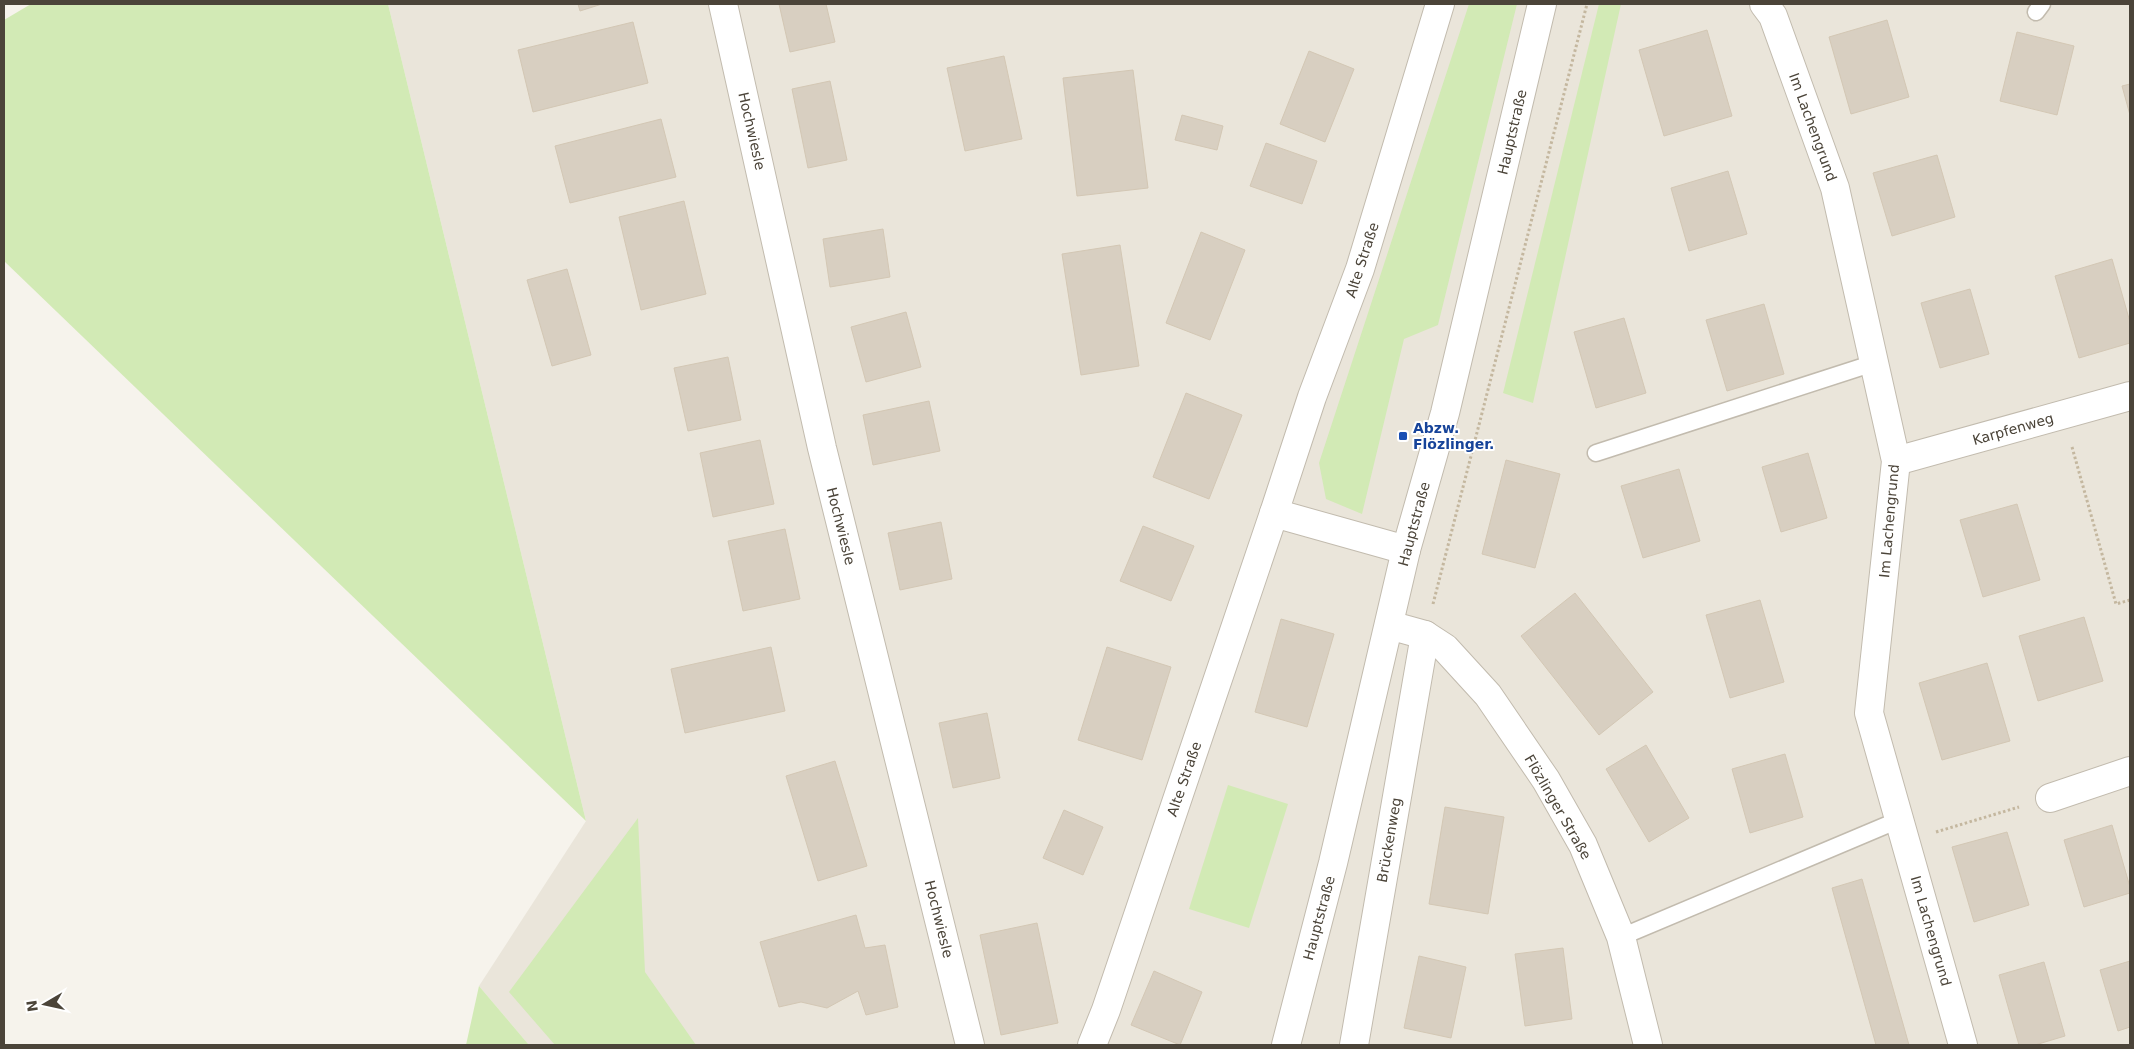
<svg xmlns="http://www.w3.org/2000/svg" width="2134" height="1049" viewBox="0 0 2134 1049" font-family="'DejaVu Sans',sans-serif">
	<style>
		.residential { fill: #eae5da }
		.green { fill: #d2eab5 }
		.building { fill: #d8cfc1; stroke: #d3c7b4 }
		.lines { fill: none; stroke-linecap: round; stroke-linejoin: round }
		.service-casing { stroke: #c2bbae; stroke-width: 19 }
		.minor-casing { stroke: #c2bbae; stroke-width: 30 }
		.tertiary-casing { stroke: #c2bbae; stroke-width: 30 }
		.path { stroke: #c4b79f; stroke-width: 3; stroke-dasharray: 2.5 2.5; stroke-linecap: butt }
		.service { stroke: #fff; stroke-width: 16 }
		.minor { stroke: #fff; stroke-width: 28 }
		.tertiary { stroke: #fff; stroke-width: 28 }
		.transit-dot { fill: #1a4fb4; stroke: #fff; stroke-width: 2 }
		.labels { text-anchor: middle; stroke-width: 4; stroke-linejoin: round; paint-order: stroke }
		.street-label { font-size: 14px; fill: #4b4439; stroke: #fff }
		.transit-label { font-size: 14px; font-weight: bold; fill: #164399; stroke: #fff; text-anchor: start }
	</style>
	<rect width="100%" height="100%" fill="#f6f3ec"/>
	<polygon class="residential" points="388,4 2130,4 2130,1045 529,1045 479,986 586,821"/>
	<g class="green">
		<polygon points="31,4 388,4 586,821 4,261 4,20"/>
		<polygon points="1469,4 1517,4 1438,325 1404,339 1362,514 1326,499 1319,463"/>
		<polygon points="1599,4 1621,4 1533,403 1503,393"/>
		<polygon points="1228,785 1288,804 1249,928 1189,909"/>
		<polygon points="638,818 645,972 696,1045 555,1045 509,992"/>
		<polygon points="479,986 529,1045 466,1045"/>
	</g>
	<g class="building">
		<polygon points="578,4 602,4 580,11"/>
		<polygon points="779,4 826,4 835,42 790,52"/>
		<polygon points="1887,20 1909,97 1851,114 1829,37"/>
		<polygon points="633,22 648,83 533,112 518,50"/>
		<polygon points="1707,30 1732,116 1664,136 1639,50"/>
		<polygon points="2017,32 2074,46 2057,115 2000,101"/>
		<polygon points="1309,51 1354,69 1325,142 1280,124"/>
		<polygon points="1004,56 1022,139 965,151 947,68"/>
		<polygon points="1133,70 1148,188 1077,196 1063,78"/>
		<polygon points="830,81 847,160 808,168 792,89"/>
		<polygon points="2130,84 2130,115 2122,86"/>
		<polygon points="1182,115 1223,126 1217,150 1175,140"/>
		<polygon points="661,119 676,177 570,203 555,146"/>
		<polygon points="1266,143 1317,161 1302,204 1250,186"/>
		<polygon points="1937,155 1955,217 1892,236 1873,173"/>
		<polygon points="1728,171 1747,234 1689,251 1671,188"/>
		<polygon points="684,201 706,294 641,310 619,217"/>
		<polygon points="883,229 890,277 830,287 823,239"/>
		<polygon points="1201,232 1245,250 1210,340 1166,323"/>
		<polygon points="1120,245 1139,366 1081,375 1062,254"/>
		<polygon points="2112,259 2130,322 2130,343 2079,358 2055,276"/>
		<polygon points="567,269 591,355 552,366 527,280"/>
		<polygon points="1970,289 1989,354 1940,368 1921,303"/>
		<polygon points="1764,304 1784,374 1727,391 1706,320"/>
		<polygon points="906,312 921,367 866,382 851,327"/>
		<polygon points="1624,318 1646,393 1596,408 1574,332"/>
		<polygon points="728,357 741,420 688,431 674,368"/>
		<polygon points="1186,393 1242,415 1209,499 1153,477"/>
		<polygon points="929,401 940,451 873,465 863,415"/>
		<polygon points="760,440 774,504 713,517 700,453"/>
		<polygon points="1808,453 1827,518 1781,532 1762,467"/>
		<polygon points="1506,460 1560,474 1535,568 1482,554"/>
		<polygon points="1679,469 1700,541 1643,558 1621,486"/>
		<polygon points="2017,504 2040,580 1983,597 1960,520"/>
		<polygon points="941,522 952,579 900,590 888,533"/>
		<polygon points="1143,526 1194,546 1171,601 1120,581"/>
		<polygon points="785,529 800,599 743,611 728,541"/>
		<polygon points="1575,593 1653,692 1599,735 1521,636"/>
		<polygon points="1760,600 1784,682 1730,698 1706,615"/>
		<polygon points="2084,617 2103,681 2038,701 2019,636"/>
		<polygon points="1281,619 1334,634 1307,727 1255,712"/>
		<polygon points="771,647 785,711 685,733 671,669"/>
		<polygon points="1107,647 1171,667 1142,760 1078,740"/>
		<polygon points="1987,663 2010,741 1942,760 1919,683"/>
		<polygon points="987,713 1000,778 953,788 939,723"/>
		<polygon points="1646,745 1689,818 1649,842 1606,769"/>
		<polygon points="1785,754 1803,817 1750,833 1732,769"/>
		<polygon points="835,761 867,866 818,881 786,776"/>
		<polygon points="1445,807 1504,817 1488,914 1429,904"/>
		<polygon points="1064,810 1103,827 1083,875 1043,858"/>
		<polygon points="2112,825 2130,887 2130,893 2084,907 2064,840"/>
		<polygon points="2007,832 2029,905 1974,922 1952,847"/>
		<polygon points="1862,879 1909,1045 1876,1045 1832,888"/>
		<polygon points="856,915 865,948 885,945 898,1007 866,1015 858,991 827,1008 801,1002 779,1007 760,942"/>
		<polygon points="1037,923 1058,1023 1001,1035 980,935"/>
		<polygon points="1563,948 1572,1019 1525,1026 1515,954"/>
		<polygon points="1419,956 1466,967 1451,1038 1404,1028"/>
		<polygon points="2130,961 2130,1027 2118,1031 2100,970"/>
		<polygon points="2044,962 2065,1036 2035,1045 2019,1045 1999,975"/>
		<polygon points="1154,971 1202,992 1180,1045 1131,1025"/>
	</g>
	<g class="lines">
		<g class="service-casing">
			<g id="service">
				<polyline points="2036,12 2042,4"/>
				<polyline points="1596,453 1874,363"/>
				<polyline points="1621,937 1901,819"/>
			</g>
		</g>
		<g class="minor-casing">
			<g id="minor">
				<polyline points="723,4 822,448 970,1045"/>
				<polyline points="1764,4 1773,16 1835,188 1896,461 1869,713 1963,1045"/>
				<polyline points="1896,461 2130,396"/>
				<polyline points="1406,550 1274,513 1312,397 1360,269 1440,4"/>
				<polyline points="1389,625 1425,635 1445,648 1488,695 1546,780 1583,845 1621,937 1648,1045"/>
				<polyline points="2050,798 2130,771"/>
				<polyline points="1092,1045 1106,1010 1274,513"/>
				<polyline points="1354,1045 1425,635"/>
			</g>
		</g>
		<g class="tertiary-casing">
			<polyline id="tertiary" points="1286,1045 1333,863 1406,550 1445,413 1542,4"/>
		</g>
		<g class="path">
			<polyline points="2072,447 2116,604 2130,600"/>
			<polyline points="1433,604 1587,4"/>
			<polyline points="1936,832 2019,807"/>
		</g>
		<use href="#service" class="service"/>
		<use href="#minor" class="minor"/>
		<use href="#tertiary" class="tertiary"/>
	</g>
	<rect class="transit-dot" x="1398" y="431" width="10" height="10" rx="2.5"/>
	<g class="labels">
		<g class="street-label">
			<text transform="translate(1813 127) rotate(70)" y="5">Im Lachengrund</text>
			<text transform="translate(752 131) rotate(77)" y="5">Hochwiesle</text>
			<text transform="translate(1512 132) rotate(-77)" y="5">Hauptstraße</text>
			<text transform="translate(1362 260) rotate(-72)" y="5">Alte Straße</text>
			<text transform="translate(2013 429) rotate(-16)" y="5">Karpfenweg</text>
			<text transform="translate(1889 521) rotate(-85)" y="5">Im Lachengrund</text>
			<text transform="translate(1414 524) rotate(-75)" y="5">Hauptstraße</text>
			<text transform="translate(841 526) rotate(76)" y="5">Hochwiesle</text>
			<text transform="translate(1184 779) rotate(-71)" y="5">Alte Straße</text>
			<text transform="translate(1558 807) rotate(60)" y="5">Flözlinger Straße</text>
			<text transform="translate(1389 840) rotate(-80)" y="5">Brückenweg</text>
			<text transform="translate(1319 918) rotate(-75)" y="5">Hauptstraße</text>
			<text transform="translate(939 919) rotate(76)" y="5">Hochwiesle</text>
			<text transform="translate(1931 931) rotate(74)" y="5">Im Lachengrund</text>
		</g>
		<g class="transit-label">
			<text x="1413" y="433">Abzw.<tspan x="1413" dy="16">Flözlinger.</tspan></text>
		</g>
	</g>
	<rect width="2134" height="1049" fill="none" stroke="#4b4439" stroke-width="10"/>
	<g transform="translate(45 1004) rotate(261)" stroke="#ffffff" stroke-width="4" paint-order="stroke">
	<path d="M0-4L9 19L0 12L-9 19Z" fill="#4b4439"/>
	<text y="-8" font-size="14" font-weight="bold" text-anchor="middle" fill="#4b4439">N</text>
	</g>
</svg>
